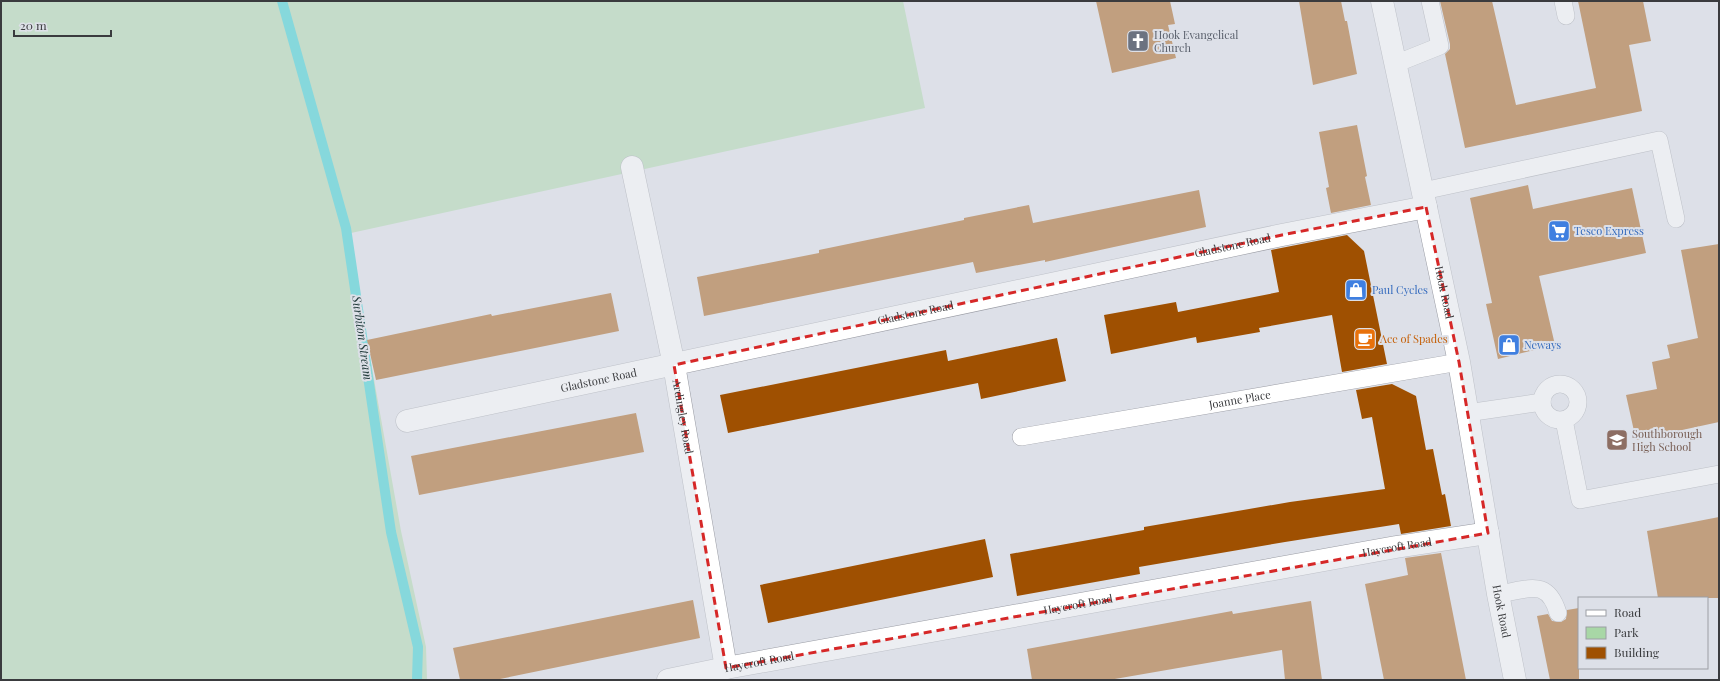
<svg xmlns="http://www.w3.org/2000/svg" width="1720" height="681" viewBox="0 0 1720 681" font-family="'Playfair Display',serif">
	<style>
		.green { fill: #a8d7a6 }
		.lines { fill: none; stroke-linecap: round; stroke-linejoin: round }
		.stream { stroke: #1dcecf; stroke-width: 10 }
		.building { fill: #9f5001 }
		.service-casing { stroke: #9a9ca4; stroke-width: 18 }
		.minor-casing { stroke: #9a9ca4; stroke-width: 23 }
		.primary-casing { stroke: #9a9ca4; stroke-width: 23 }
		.service { stroke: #fff; stroke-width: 17 }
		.minor { stroke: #fff; stroke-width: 22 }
		.primary { stroke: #fff; stroke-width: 22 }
		.marked { fill: none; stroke: #d62828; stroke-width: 3; stroke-dasharray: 8 5; stroke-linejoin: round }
		.labels { text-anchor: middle; stroke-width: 4; stroke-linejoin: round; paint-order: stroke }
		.worship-label { font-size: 11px; fill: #5b616d; stroke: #dde0e8; text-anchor: start }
		.shop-label { font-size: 11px; fill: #366cbe; stroke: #dde0e8; text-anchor: start }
		.street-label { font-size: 11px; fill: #3a3b3e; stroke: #dde0e8 }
		.food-label { font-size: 11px; fill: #c56008; stroke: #dde0e8; text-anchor: start }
		.education-label { font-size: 11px; fill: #785e54; stroke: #dde0e8; text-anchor: start }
		.water-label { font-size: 12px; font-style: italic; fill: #243d3d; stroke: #dde0e8 }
	</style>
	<rect width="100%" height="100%" fill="#dde0e8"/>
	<polygon class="green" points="1,1 903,1 925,108 351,233 367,340 401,531 426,647 427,680 1,680"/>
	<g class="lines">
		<polyline class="stream" points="282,1 346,228 391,532 418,647 417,680"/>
	</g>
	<g class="building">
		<polygon points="1096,1 1170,1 1175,24 1168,25 1176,58 1112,73"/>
		<polygon points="1299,1 1341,1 1345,21 1347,21 1357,74 1313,85"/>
		<polygon points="1440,1 1492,1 1516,105 1596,88 1578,1 1643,1 1651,41 1629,45 1642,111 1465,148 1445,54 1450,49 1450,44"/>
		<polygon points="1357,125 1367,176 1365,177 1371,205 1331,213 1326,188 1329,187 1319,132"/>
		<polygon points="1528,185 1533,209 1632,188 1646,253 1539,276 1555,345 1498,359 1486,304 1492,303 1470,198"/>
		<polygon points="1199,190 1206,227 1045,262 1045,260 976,273 973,262 704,316 697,277 819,253 819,250 964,220 964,218 1029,205 1033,223"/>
		<polygon points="1347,235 1364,251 1387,364 1342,372 1332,315 1259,328 1260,332 1197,343 1196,337 1111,354 1104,315 1176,302 1178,312 1279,292 1271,250"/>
		<polygon points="1719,244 1719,422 1636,440 1626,395 1657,389 1652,362 1670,358 1667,345 1698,338 1681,250"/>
		<polygon points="611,293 619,331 376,380 367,340 491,314 492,316"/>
		<polygon points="1057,338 1066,381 981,399 978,383 728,433 720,395 946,350 948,361"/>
		<polygon points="1392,384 1416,396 1426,450 1433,449 1442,495 1445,494 1451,526 1401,534 1399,524 1285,542 1139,567 1140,574 1017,596 1010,554 1144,530 1144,527 1290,502 1385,489 1372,417 1362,419 1356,390"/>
		<polygon points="636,413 644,452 419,495 411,456"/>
		<polygon points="1719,517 1719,598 1658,598 1647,531"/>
		<polygon points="985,539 993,577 768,623 760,585"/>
		<polygon points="1441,553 1466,680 1384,680 1365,584 1408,575 1405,558"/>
		<polygon points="693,600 700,638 495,680 460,680 453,648"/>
		<polygon points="1311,601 1322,680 1285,680 1282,650 1109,680 1032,680 1027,649 1232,611 1233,614"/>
		<polygon points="1579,608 1579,680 1550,680 1537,616 1548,614 1552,621 1561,622 1566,619 1567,610"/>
	</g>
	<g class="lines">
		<g class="service-casing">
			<g id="service">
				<polyline points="1563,1 1566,16"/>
				<polyline points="1395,64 1440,46 1430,1"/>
				<polyline points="1423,191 1659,140 1676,219"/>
				<circle cx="1560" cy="402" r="18"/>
				<polyline points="1467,413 1542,402"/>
				<polyline points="1564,420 1580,500 1719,474"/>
				<path id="s1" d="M 1021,437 L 1459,362"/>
				<path d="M 1498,594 C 1528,590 1547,577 1558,613"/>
			</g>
		</g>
		<g class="minor-casing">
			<g id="minor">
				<path id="s2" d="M 632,167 L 674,365 L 726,668"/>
				<path id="s3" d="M 407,421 L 1282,235 L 1426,207"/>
				<path id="s4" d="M 668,680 L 726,668 L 1396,547 L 1488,533"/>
			</g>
		</g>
		<g class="primary-casing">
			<g id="primary">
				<path id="s5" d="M 1382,1 L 1459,362 L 1498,594 L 1515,680"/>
			</g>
		</g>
		<use href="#service" class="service"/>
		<use href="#minor" class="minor"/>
		<use href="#primary" class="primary"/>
	</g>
	<path d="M0 0H1720V681H0ZM 1426,207 L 1459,362 L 1488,533 L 726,668 L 674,365 L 1282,235 Z" fill="#dde0e8" fill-opacity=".55" fill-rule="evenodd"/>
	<path class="marked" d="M 1426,207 L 1459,362 L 1488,533 L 726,668 L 674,365 L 1282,235 Z"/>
	<defs>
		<g id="church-square" transform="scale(1.15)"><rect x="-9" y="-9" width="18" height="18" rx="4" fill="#6b7280" stroke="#dde0e8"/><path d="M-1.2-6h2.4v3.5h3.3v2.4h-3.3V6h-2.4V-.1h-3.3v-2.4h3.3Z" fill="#fff"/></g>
		<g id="supermarket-square" transform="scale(1.15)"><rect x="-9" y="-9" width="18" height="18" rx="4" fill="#3f7fe0" stroke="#dde0e8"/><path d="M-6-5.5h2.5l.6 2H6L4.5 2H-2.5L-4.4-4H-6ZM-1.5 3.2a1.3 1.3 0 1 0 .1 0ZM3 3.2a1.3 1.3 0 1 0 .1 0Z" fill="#fff"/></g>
		<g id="shop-square" transform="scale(1.15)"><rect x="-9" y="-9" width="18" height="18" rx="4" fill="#3f7fe0" stroke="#dde0e8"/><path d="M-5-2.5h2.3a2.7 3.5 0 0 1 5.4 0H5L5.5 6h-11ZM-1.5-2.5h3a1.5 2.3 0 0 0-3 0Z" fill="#fff"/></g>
		<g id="cafe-square" transform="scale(1.15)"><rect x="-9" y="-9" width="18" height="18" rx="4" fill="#e8710a" stroke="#dde0e8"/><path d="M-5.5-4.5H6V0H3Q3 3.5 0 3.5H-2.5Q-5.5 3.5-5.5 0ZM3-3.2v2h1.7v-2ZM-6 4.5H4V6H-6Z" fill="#fff"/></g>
		<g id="school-square" transform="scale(1.15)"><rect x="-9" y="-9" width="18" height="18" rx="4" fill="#8d6e63" stroke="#dde0e8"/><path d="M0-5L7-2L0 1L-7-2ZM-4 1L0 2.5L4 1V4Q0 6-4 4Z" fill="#fff"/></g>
	</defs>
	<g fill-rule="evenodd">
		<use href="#church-square" x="1138" y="41"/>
		<use href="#supermarket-square" x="1559" y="231"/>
		<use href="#shop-square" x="1356" y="290"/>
		<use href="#cafe-square" x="1365" y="339"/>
		<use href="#shop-square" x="1509" y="345"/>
		<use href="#school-square" x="1617" y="440"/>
	</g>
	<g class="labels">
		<g class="worship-label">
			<text x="1154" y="39">Hook Evangelical<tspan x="1154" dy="13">Church</tspan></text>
		</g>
		<g class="shop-label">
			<text x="1574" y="235">Tesco Express</text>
			<text x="1372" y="294">Paul Cycles</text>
			<text x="1524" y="349">Neways</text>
		</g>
		<g class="street-label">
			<text dy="4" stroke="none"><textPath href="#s3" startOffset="844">Gladstone Road</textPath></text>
			<text dy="4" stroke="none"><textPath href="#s5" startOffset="298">Hook Road</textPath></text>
			<text dy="4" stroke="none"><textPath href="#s3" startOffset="520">Gladstone Road</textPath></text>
			<text dy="4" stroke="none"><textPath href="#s3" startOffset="196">Gladstone Road</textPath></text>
			<text dy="4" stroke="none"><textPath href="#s1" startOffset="222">Joanne Place</textPath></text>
			<text dy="4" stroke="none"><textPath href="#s2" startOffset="255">Ardingley Road</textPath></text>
			<text dy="4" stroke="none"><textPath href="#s4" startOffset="741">Haycroft Road</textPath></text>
			<text dy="4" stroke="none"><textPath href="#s4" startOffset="417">Haycroft Road</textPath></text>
			<text dy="4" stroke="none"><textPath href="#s5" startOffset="622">Hook Road</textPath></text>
			<text dy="4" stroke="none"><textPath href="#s4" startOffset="93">Haycroft Road</textPath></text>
		</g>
		<g class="food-label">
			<text x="1380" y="343">Ace of Spades</text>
		</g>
		<g class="education-label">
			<text x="1632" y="438">Southborough<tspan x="1632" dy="13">High School</tspan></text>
		</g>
		<g class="water-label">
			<text transform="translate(362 338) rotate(82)" y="4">Surbiton Stream</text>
		</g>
	</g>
	<rect width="1720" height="681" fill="none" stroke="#3a3b3e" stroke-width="4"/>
	<rect x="1578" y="597" width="130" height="72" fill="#dde0e8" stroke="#9c9ea4"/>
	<rect x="1586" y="610" width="20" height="6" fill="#ffffff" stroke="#9c9ea4"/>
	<text x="1614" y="617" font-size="12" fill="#3a3b3e">Road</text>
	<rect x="1586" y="627" width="20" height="12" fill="#a8d7a6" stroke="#9c9ea4"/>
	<text x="1614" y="637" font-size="12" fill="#3a3b3e">Park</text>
	<rect x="1586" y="647" width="20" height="12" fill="#9f5001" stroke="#9c9ea4"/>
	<text x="1614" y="657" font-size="12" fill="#3a3b3e">Building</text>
	<path d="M14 30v6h97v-6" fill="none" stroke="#3a3b3e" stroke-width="2"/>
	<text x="20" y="30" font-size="12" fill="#3a3b3e" stroke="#dde0e8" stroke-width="3" paint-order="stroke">20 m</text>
</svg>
